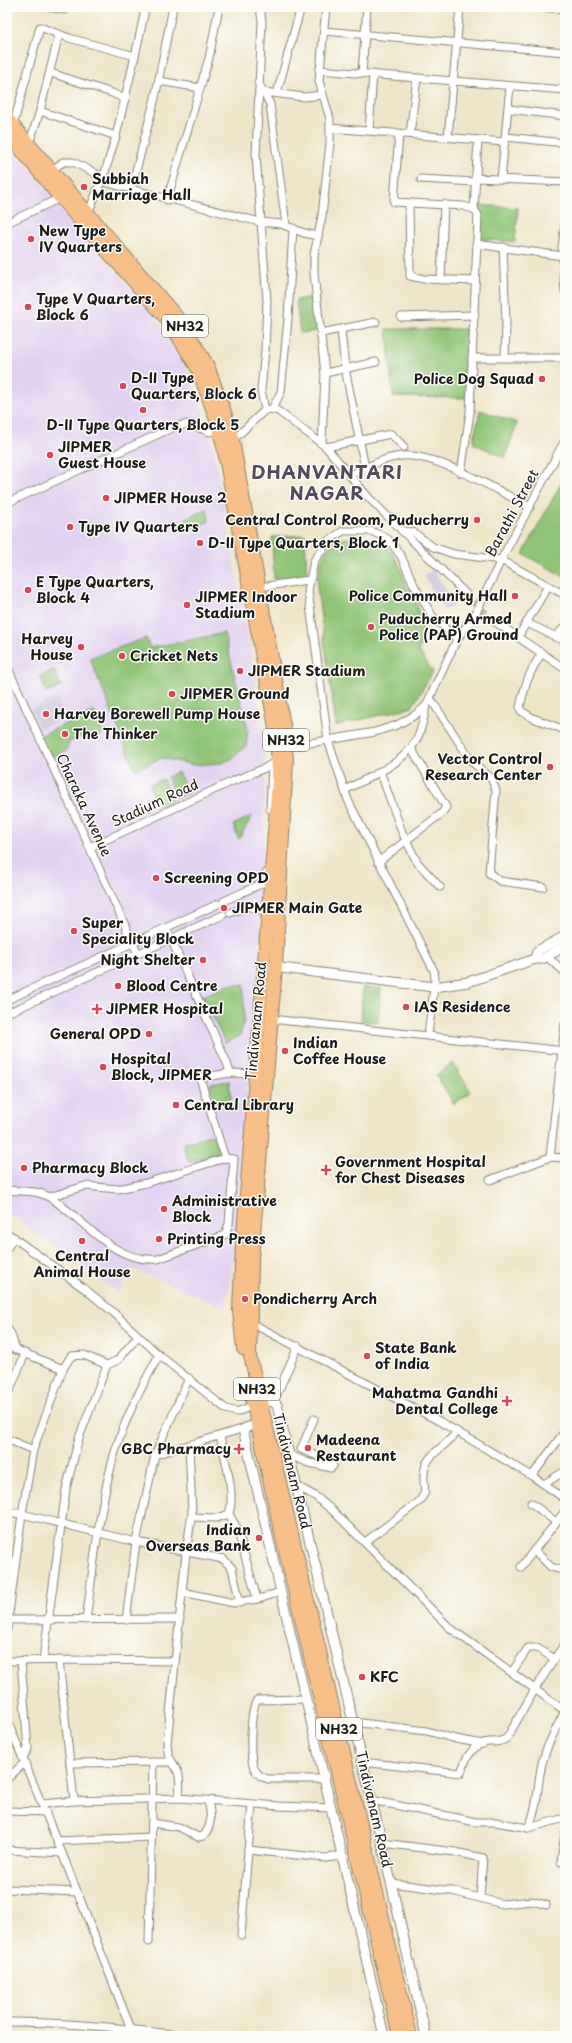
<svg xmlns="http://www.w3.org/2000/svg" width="572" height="2043" viewBox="0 0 572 2043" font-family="'Playpen Sans',sans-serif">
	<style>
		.built { fill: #e3d3f2 }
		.industrial { fill: #c6c0da }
		.green { fill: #90c577; stroke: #56704a }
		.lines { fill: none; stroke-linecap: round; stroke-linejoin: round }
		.minor-tunnel { stroke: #c5bea7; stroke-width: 7; stroke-dasharray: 7 3.5; stroke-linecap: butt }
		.minor-casing { stroke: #868173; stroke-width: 9 }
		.tertiary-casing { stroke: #868173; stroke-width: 11 }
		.trunk-casing { stroke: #868173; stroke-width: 14 }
		.minor { stroke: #fff; stroke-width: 7 }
		.tertiary { stroke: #fff; stroke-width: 9 }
		.trunk { stroke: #f7be88; stroke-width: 12 }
		.poi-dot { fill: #d1495b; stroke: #fdfcf7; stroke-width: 1.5 }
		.labels { text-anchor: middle; stroke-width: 3; stroke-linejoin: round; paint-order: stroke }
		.shield { fill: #fdfcf7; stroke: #605f5e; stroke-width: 1 }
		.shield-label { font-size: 13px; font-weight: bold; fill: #1c1c1c }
		.poi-label { font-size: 14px; font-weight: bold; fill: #1c1c1c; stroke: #fdfcf7; text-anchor: start }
		.street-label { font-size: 14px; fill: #1c1c1c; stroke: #fdfcf7 }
		.district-label { font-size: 18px; font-weight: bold; letter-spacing: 1px; fill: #544a5b; stroke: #fdfcf7 }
	</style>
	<rect width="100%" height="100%" fill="#fdfcf7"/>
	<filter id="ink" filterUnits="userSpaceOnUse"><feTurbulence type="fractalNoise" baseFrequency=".025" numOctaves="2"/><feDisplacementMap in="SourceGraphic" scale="8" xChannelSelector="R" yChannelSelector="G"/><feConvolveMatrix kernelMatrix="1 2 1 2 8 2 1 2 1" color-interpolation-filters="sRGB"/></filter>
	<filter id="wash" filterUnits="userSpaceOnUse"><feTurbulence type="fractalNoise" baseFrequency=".012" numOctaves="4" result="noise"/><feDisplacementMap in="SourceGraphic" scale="16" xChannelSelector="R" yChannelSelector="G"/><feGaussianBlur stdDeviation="0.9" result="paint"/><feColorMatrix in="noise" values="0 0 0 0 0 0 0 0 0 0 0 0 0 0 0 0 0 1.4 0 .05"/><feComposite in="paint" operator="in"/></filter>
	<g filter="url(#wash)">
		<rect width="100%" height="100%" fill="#efe6ca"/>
		<polygon class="built" points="7,143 161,325 191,377 210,432 255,680 263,738 265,768 262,923 236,1233 226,1308 131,1268 118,1292 7,1213"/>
		<g class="industrial">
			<polygon points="434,570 455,605 444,611 424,575"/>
			<polygon points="57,698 65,717 40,729 31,709"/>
		</g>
		<g class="green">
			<polygon points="479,205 518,208 515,242 479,239"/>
			<polygon points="312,297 318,331 300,333 296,300"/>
			<polygon points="387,329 469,329 466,398 393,397"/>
			<polygon points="480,410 517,423 505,458 473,443"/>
			<polygon points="565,476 565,577 523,554"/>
			<polygon points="207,509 209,521 188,531 183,520"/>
			<polygon points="305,535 307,577 274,579 272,537"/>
			<path d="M 347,538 C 354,538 363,537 369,538 C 393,543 401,567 407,588 L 413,589 C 417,606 428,635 418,650 L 433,672 L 412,707 L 336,726 L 317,588 C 318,572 320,552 335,541 C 338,539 344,539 347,538 Z"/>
			<polygon points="224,633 248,730 246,746 232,759 221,763 194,765 161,758 135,770 90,658 146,638 150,648"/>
			<polygon points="54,670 61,686 47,693 40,676"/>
			<polygon points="94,712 103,734 92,739 85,735 69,742 67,750 49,758 39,736"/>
			<polygon points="178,772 188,793 176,798 167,777"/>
			<polygon points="163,779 172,800 159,806 149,785"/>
			<polygon points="252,816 239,839 233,825"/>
			<polygon points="228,985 244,985 244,1020 240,1036 225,1043 203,996"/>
			<polygon points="363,987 381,988 378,1022 361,1021"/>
			<polygon points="453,1063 471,1092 454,1104 436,1075"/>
			<polygon points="229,1081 231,1099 216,1104 210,1084"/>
			<polygon points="213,1134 219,1153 189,1162 183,1144"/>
		</g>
	</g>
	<g filter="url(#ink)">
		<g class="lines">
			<polyline class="minor-tunnel" points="466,594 494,621"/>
			<g class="minor-casing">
				<g id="minor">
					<polyline points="48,7 65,10"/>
					<polyline points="260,7 262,21 256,155 267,301 265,350 261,390 265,410"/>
					<polyline points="541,7 565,9"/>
					<polyline points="324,31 565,52"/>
					<polyline points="319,70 565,90"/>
					<polyline points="51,73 112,93 125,99"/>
					<polyline points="362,73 367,7"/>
					<polyline points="159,81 200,88"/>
					<polyline points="258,82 270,104 286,225"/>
					<polyline points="264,92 304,97 323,95"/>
					<polyline points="277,93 301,7"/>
					<polyline points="509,109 565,116"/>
					<polyline points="40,111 116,136"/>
					<polyline points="13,126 40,27 69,38 135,56"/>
					<polyline points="330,128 505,142"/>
					<polyline points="369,131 373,74"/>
					<polyline points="399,133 394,202 463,206 474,209 478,215 470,412 461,473"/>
					<polyline points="410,134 417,78"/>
					<polyline points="448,137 460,7"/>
					<polyline points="506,137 565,143"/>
					<polyline points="29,144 40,111 59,34"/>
					<polyline points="52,170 63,162 73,162 95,173 101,181 119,186 260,222 281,224 304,233 318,236"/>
					<polyline points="475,178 565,182"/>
					<polyline points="421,179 475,182"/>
					<polyline points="501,179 510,86"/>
					<polyline points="131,190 155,98 173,7"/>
					<polyline points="167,200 209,58 219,7"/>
					<polyline points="409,203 410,276 424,279 475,281"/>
					<polyline points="474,209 478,140"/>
					<polyline points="87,216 106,169 116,136 135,56 144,15 143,7"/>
					<polyline points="7,223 60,198"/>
					<polyline points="565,224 562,248 565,291"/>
					<polyline points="476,244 563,256"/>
					<polyline points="503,247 506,323 505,358"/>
					<polyline points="441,280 444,204"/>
					<polyline points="401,317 475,315"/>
					<polyline points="341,330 345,368 365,468"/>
					<polyline points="321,333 376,322"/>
					<polyline points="472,358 565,358"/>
					<polyline points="325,373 376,362"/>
					<polyline points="272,409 281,392 288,319 293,228"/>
					<polyline points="233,440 265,410 272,409 278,411 326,447 369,498 466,594"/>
					<polyline points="322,444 325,373 314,274 314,255 322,216 330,143 330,119 319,81 326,7"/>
					<polyline points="326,447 391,434 404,447"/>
					<path d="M 350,475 C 367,467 383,458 402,456 C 434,452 500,492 530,507"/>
					<polyline points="7,503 174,427 189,424 210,432"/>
					<polyline points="402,531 413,532 433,547 454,554 501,560 565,595"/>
					<polyline points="260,587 309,580"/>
					<polyline points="494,621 565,669"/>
					<polyline points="527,623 565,641"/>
					<polyline points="518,637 548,586"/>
					<polyline points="555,637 565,627"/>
					<path d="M 542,653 C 529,672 525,685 520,707 L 521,711 L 533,718 L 565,730"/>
					<polyline points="7,666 138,954"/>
					<polyline points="430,698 472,762 491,778 496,790 489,873 500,881 543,887"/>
					<polyline points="287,747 375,732 397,725 415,715 426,706 457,639 476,613 501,560 565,440"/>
					<polyline points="380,771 402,832 417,862 440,887"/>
					<path d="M 345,790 C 369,777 404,764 417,739 C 422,729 424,717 426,706"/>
					<polyline points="270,809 272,764"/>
					<polyline points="90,847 231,782 265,768 278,760"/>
					<polyline points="378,862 442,813 446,807 411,748"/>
					<polyline points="224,901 261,884 266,880 266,873"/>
					<polyline points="230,913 248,906 269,913"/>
					<polyline points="166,928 227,1063 230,1073"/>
					<polyline points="547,957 565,972"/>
					<polyline points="7,1000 218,904"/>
					<polyline points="7,1009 12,1011 223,915"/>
					<polyline points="271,1019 565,1051"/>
					<polyline points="428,1036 435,979 434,971 348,800 328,740 308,591 314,561 328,541 343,531 371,531 388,539 401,556 414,585 433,617 457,639"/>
					<polyline points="550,1157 565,1024"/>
					<polyline points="225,1158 200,1078 230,1073 256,1074"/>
					<polyline points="490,1180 550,1157 565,1158"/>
					<path d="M 7,1190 C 22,1192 35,1189 49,1197 C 84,1218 113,1264 158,1259 L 225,1235 L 229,1224 L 234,1159 L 225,1158 L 146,1183 L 118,1189 L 85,1186 L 49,1197"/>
					<polyline points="7,1233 85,1289 114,1313 159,1355 226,1409 237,1412 256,1404"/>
					<polyline points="7,1248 14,1237"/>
					<polyline points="247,1325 257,1326 439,1421 532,1476 565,1499"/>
					<polyline points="7,1328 11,1334 16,1350"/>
					<polyline points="7,1346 63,1369"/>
					<polyline points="7,1396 25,1354"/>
					<polyline points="274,1401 298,1346"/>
					<polyline points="7,1439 33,1450"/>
					<polyline points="288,1454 306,1462 331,1468 333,1466 329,1461 301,1449 314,1419"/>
					<polyline points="155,1455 245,1428"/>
					<polyline points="532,1476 565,1431"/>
					<polyline points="544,1484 565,1471"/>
					<polyline points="295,1485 315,1496 333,1511 450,1628 565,1711"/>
					<polyline points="531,1503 556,1522"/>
					<polyline points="7,1512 22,1514 136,1542 223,1559 232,1568 240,1603"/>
					<polyline points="229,1514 237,1528 257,1599"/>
					<path d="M 191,1517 L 217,1518 L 229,1514 C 236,1493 224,1457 220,1436"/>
					<path d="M 365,1542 L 420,1501 L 425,1492 C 419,1453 436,1457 457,1432"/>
					<polyline points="534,1550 551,1567 565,1571"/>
					<polyline points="521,1567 565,1511"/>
					<polyline points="182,1592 234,1603 262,1598 280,1592"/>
					<polyline points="8,1620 180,1619"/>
					<path d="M 86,1620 C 94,1564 99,1506 115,1452 C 125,1418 142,1386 159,1355"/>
					<polyline points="126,1620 136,1542 155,1455 189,1378"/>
					<polyline points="7,1629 22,1514 33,1450 63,1369 71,1356 84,1355 107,1365"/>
					<polyline points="43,1660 66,1489 79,1438 107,1365 118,1360 138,1336"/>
					<polyline points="59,1660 74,1801"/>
					<polyline points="7,1661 87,1660 175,1661"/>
					<polyline points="21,1661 28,1749 23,1758"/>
					<polyline points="512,1672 528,1648 537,1648 555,1659"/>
					<path d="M 307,1699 L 257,1700 C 250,1710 249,1757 254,1768 C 257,1775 262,1777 268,1779 L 325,1779"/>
					<path d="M 565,1711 C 556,1729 545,1748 541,1768 C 537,1789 538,1809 528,1828 L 565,1818"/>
					<polyline points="7,1720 62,1853 131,2029"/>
					<polyline points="353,1722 427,1731 456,1739 483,1744"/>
					<path d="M 362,1762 L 461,1773 C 465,1760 472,1743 489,1742 C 496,1742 501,1742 507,1738 L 535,1689 L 565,1643"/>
					<polyline points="70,1763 171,1762"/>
					<polyline points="7,1779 25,1762"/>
					<path d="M 179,1798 C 179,1791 181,1780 178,1772 C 172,1759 168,1761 167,1743 L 186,1553 L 192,1513 L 189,1445"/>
					<polyline points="371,1800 476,1822 496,1822 528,1828"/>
					<polyline points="42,1804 74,1801 179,1798 279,1806 332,1808"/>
					<polyline points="7,1811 46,1812"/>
					<path d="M 152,1823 L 179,1827 L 198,1837 L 203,1836 C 213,1826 211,1814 208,1801"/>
					<polyline points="57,1841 152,1837"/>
					<polyline points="382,1843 455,1852 483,1858 480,1897"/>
					<polyline points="7,1850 62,1853"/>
					<polyline points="248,1850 325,1858 343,1856"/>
					<polyline points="561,1862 565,1834"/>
					<polyline points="391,1883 452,1891 503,1904 532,1901 546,1905"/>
					<polyline points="7,1889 77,1892"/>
					<polyline points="241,1935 252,1804"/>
					<polyline points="149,1942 153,1762"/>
					<path d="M 7,2022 C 66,2022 127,2028 185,2036"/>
				</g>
			</g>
			<g class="tertiary-casing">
				<g id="tertiary">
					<polyline points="535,959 537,951 565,936"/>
					<polyline points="265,966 434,987 468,982 535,959 542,959 565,946"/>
					<polyline points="260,1403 272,1401 277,1405 382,1843 426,2036"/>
					<polyline points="263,1423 245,1428 244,1433 384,2036"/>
				</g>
			</g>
			<g class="trunk-casing">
				<g id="trunk">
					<polyline points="7,118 184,325 208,366 227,418 233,440 284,725 287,759 276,967 252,1259 250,1356 411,2036"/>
					<polyline points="7,133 60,198 169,322 198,370 216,420 223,446 274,722 277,746 278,781 242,1247 239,1311 243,1349"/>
					<polyline points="249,1387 279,1525 399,2036"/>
				</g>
			</g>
			<use href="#minor" class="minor"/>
			<use href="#tertiary" class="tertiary"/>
			<use href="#trunk" class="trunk"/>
		</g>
	</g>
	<g class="poi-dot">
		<circle cx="84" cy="187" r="4"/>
		<circle cx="31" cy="239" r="4"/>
		<circle cx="28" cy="307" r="4"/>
		<circle cx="542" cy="379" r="4"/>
		<circle cx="123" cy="386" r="4"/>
		<circle cx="143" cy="410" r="4"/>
		<circle cx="50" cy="455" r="4"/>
		<circle cx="106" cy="498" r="4"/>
		<circle cx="477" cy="520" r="4"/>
		<circle cx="70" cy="527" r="4"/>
		<circle cx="200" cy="543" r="4"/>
		<circle cx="28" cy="590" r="4"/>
		<circle cx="515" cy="596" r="4"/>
		<circle cx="187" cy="605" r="4"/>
		<circle cx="371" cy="627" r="4"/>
		<circle cx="81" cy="647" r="4"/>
		<circle cx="122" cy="656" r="4"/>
		<circle cx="240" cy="671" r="4"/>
		<circle cx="172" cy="694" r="4"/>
		<circle cx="46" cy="714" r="4"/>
		<circle cx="65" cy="734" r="4"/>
		<circle cx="550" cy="767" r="4"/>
		<circle cx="156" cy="878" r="4"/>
		<circle cx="224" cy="908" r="4"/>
		<circle cx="74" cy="931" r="4"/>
		<circle cx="203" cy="960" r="4"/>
		<circle cx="118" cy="986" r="4"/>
		<circle cx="406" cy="1007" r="4"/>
		<path d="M95 1003h4v4h4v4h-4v4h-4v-4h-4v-4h4z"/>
		<circle cx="149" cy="1034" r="4"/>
		<circle cx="285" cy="1051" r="4"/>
		<circle cx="103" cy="1067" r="4"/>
		<circle cx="176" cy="1105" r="4"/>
		<circle cx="24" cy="1168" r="4"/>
		<path d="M324 1164h4v4h4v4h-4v4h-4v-4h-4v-4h4z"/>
		<circle cx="164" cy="1209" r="4"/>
		<circle cx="159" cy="1239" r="4"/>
		<circle cx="82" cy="1241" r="4"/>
		<circle cx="245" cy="1299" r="4"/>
		<circle cx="367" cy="1356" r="4"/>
		<path d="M505 1395h4v4h4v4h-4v4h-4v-4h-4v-4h4z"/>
		<circle cx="308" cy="1448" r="4"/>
		<path d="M237 1443h4v4h4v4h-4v4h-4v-4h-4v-4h4z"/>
		<circle cx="259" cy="1538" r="4"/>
		<circle cx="362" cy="1677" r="4"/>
	</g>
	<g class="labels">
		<g class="shield">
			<rect x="162" y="315" width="46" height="22" rx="3"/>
			<rect x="263" y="729" width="46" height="22" rx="3"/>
			<rect x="234" y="1378" width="46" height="22" rx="3"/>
			<rect x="316" y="1718" width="46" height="22" rx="3"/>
		</g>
		<g class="shield-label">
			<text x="185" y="331">NH32</text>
			<text x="286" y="745">NH32</text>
			<text x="257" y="1394">NH32</text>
			<text x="339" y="1734">NH32</text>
		</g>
		<g class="poi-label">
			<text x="92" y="184">Subbiah<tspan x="92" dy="16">Marriage Hall</tspan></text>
			<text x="39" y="236">New Type<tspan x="39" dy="16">IV Quarters</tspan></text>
			<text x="36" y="304">Type V Quarters,<tspan x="36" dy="16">Block 6</tspan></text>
			<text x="131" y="383">D-II Type<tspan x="131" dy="16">Quarters, Block 6</tspan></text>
			<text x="534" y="384" text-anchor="end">Police Dog Squad</text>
			<text x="143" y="430" text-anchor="middle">D-II Type Quarters, Block 5</text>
			<text x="58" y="452">JIPMER<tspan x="58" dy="16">Guest House</tspan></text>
			<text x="114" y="503">JIPMER House 2</text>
			<text x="469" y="525" text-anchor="end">Central Control Room, Puducherry</text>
			<text x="78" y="532">Type IV Quarters</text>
			<text x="208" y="548">D-II Type Quarters, Block 1</text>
			<text x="36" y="587">E Type Quarters,<tspan x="36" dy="16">Block 4</tspan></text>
			<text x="507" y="601" text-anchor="end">Police Community Hall</text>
			<text x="195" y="602">JIPMER Indoor<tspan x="195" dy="16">Stadium</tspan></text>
			<text x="379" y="624">Puducherry Armed<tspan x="379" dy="16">Police (PAP) Ground</tspan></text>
			<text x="73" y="644" text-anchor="end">Harvey<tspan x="73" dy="16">House</tspan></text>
			<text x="130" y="661">Cricket Nets</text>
			<text x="248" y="676">JIPMER Stadium</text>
			<text x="180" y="699">JIPMER Ground</text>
			<text x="54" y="719">Harvey Borewell Pump House</text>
			<text x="73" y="739">The Thinker</text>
			<text x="542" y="764" text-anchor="end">Vector Control<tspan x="542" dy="16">Research Center</tspan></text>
			<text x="164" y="883">Screening OPD</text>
			<text x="232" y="913">JIPMER Main Gate</text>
			<text x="82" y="928">Super<tspan x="82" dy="16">Speciality Block</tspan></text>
			<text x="195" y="965" text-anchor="end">Night Shelter</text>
			<text x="126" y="991">Blood Centre</text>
			<text x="414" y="1012">IAS Residence</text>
			<text x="106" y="1014">JIPMER Hospital</text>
			<text x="141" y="1039" text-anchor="end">General OPD</text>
			<text x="293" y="1048">Indian<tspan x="293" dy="16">Coffee House</tspan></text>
			<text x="111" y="1064">Hospital<tspan x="111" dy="16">Block, JIPMER</tspan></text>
			<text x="184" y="1110">Central Library</text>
			<text x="335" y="1167">Government Hospital<tspan x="335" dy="16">for Chest Diseases</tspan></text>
			<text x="32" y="1173">Pharmacy Block</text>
			<text x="172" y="1206">Administrative<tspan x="172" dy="16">Block</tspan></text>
			<text x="167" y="1244">Printing Press</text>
			<text x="82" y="1261" text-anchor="middle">Central<tspan x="82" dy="16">Animal House</tspan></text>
			<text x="253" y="1304">Pondicherry Arch</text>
			<text x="375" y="1353">State Bank<tspan x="375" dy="16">of India</tspan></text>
			<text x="498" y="1398" text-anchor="end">Mahatma Gandhi<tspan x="498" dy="16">Dental College</tspan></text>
			<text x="316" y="1445">Madeena<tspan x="316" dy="16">Restaurant</tspan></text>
			<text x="231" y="1454" text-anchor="end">GBC Pharmacy</text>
			<text x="251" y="1535" text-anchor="end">Indian<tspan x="251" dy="16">Overseas Bank</tspan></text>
			<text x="370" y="1682">KFC</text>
		</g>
		<g class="street-label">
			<text transform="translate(512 513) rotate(-62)" y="5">Barathi Street</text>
			<text transform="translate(155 803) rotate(-25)" y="5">Stadium Road</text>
			<text transform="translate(84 805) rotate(65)" y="5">Charaka Avenue</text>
			<text transform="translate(256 1021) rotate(-85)" y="5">Tindivanam Road</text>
			<text transform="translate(292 1471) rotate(76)" y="5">Tindivanam Road</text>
			<text transform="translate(374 1809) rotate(77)" y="5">Tindivanam Road</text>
		</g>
		<g class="district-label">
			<text x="327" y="479">DHANVANTARI<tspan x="327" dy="21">NAGAR</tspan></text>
		</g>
	</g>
	<rect width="572" height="2043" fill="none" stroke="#fdfcf7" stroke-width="24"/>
</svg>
